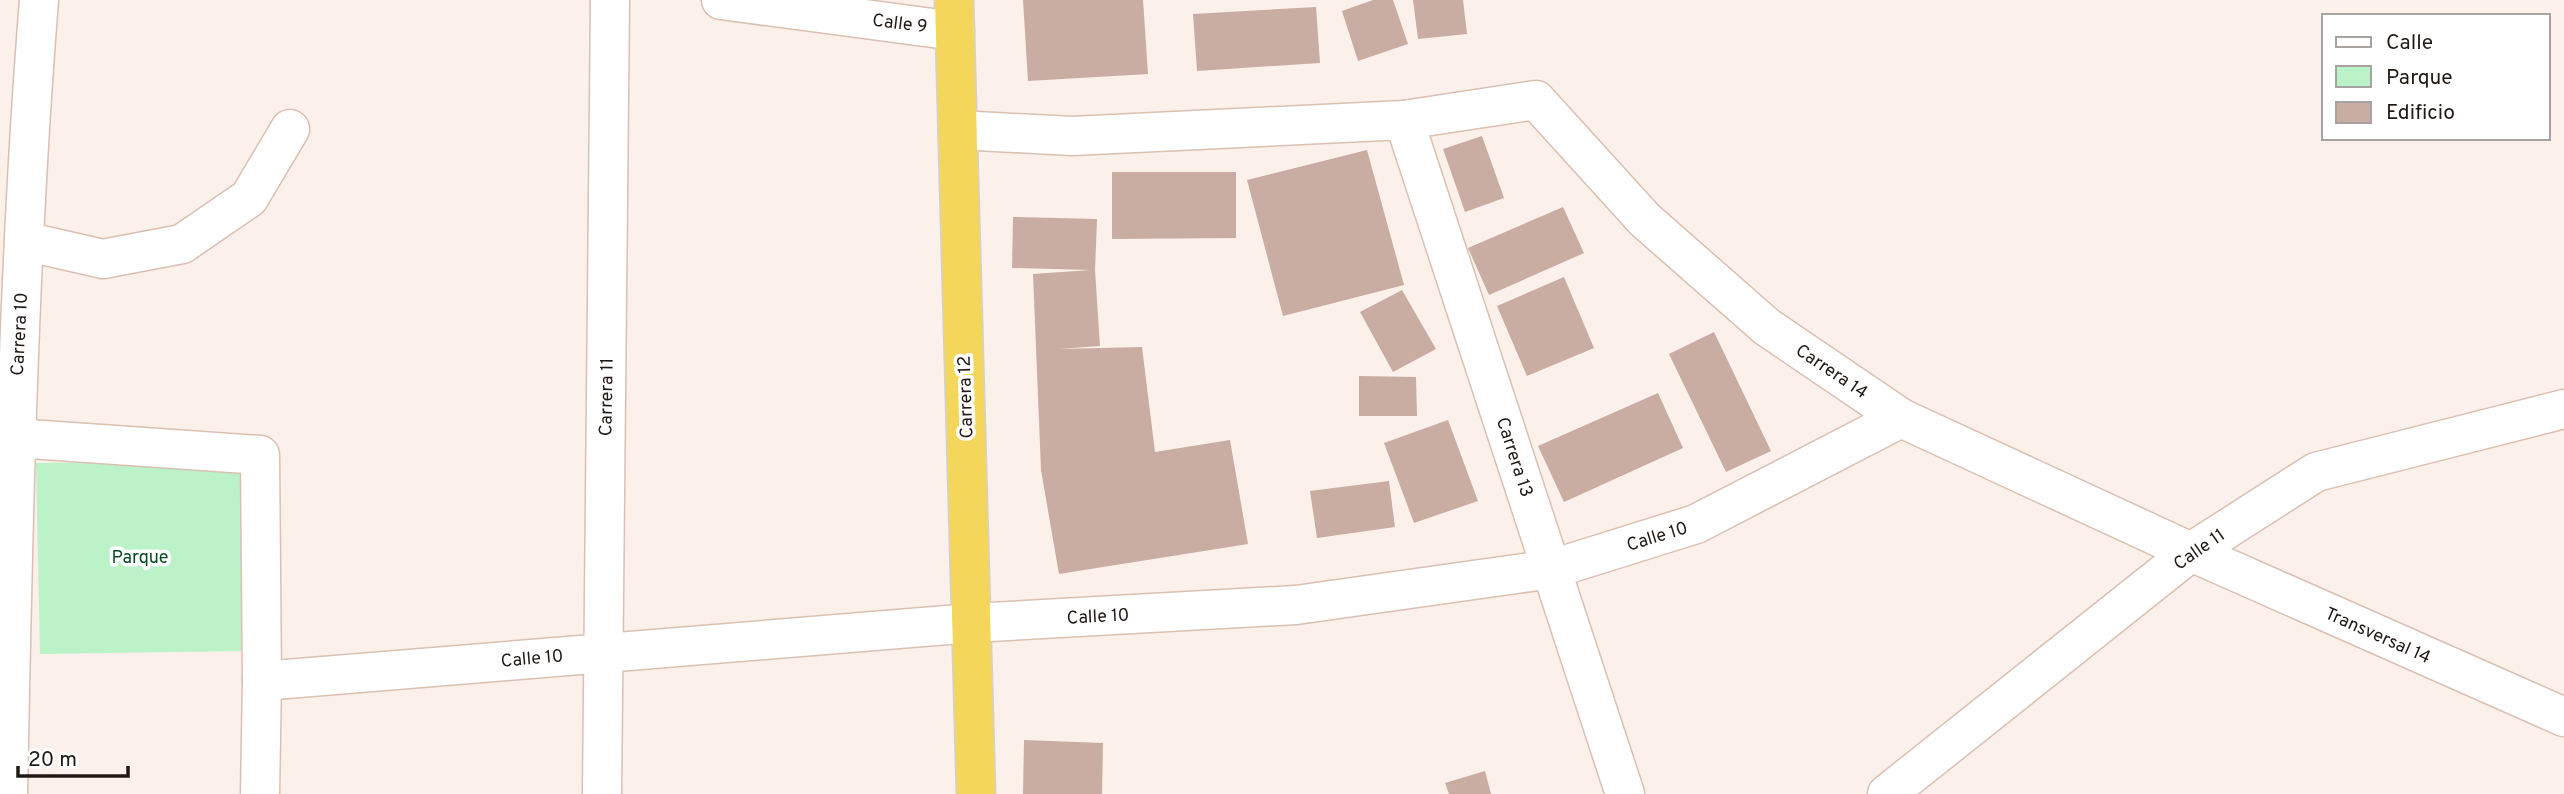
<svg xmlns="http://www.w3.org/2000/svg" width="2564" height="794" viewBox="0 0 2564 794" font-family="Overpass,sans-serif">
	<style>
		.green { fill: #bbf2c7 }
		.building { fill: #c9aca2 }
		.lines { fill: none; stroke-linecap: round; stroke-linejoin: round }
		.minor-casing { stroke: #dac0b1; stroke-width: 41 }
		.trunk-casing { stroke: #d3d1d0; stroke-width: 41 }
		.minor { stroke: #fff; stroke-width: 38 }
		.trunk { stroke: #f4d65b; stroke-width: 38 }
		.labels { text-anchor: middle; stroke-width: 7; stroke-linejoin: round; paint-order: stroke }
		.street-label { font-size: 18px; fill: #231914; stroke: #fff }
		.park-label { font-size: 18px; fill: #074b22; stroke: #fff }
	</style>
	<rect width="100%" height="100%" fill="#fbf0ea"/>
	<polygon class="green" points="240,461 243,651 40,654 36,463"/>
	<g class="building">
		<polygon points="1023,0 1143,0 1148,74 1028,81"/>
		<polygon points="1373,0 1393,0 1408,44 1358,61 1342,11"/>
		<polygon points="1413,0 1463,0 1467,34 1418,39"/>
		<polygon points="1316,7 1320,63 1197,71 1193,14"/>
		<polygon points="1482,136 1504,198 1465,212 1443,149"/>
		<polygon points="1367,150 1404,285 1283,316 1247,180"/>
		<polygon points="1112,172 1236,172 1236,238 1112,239"/>
		<polygon points="1563,207 1584,253 1489,295 1468,248"/>
		<polygon points="1013,217 1097,219 1095,270 1100,346 1059,349 1142,347 1155,452 1230,440 1248,544 1059,574 1041,470 1033,274 1091,270 1012,268"/>
		<polygon points="1564,277 1594,348 1527,376 1497,306"/>
		<polygon points="1402,290 1436,349 1393,372 1360,312"/>
		<polygon points="1714,332 1771,451 1726,472 1669,354"/>
		<polygon points="1359,376 1416,377 1417,416 1359,416"/>
		<polygon points="1658,393 1683,448 1564,502 1538,446"/>
		<polygon points="1448,420 1478,501 1414,523 1384,443"/>
		<polygon points="1389,481 1395,527 1317,538 1310,491"/>
		<polygon points="1024,740 1103,743 1102,794 1023,794"/>
		<polygon points="1485,771 1491,794 1449,794 1445,783"/>
	</g>
	<g class="lines">
		<g class="minor-casing">
			<g id="minor">
				<polyline points="721,0 955,31"/>
				<polyline points="1404,120 1625,794"/>
				<polyline points="958,130 1072,136 1404,120 1536,100 1645,220 1767,327 1901,418 2191,552 2564,717"/>
				<polyline points="24,241 103,259 182,244 249,198 290,129"/>
				<polyline points="0,437 260,455 262,681 260,794"/>
				<polyline points="262,681 972,623 1296,605 1552,569 1696,524 1901,418"/>
				<path d="M 8,794 C 13,529 18,264 39,0"/>
				<polyline points="602,794 610,0"/>
				<polyline points="1887,794 2191,552 2316,472 2564,409"/>
			</g>
		</g>
		<g class="trunk-casing">
			<polyline id="trunk" points="954,0 976,794"/>
		</g>
		<use href="#minor" class="minor"/>
		<use href="#trunk" class="trunk"/>
	</g>
	<g class="labels">
		<g class="street-label">
			<text transform="translate(900 23) rotate(7)" y="6">Calle 9</text>
			<text transform="translate(19 334) rotate(-87)" y="6">Carrera 10</text>
			<text transform="translate(1832 371) rotate(34)" y="6">Carrera 14</text>
			<text transform="translate(606 397) rotate(-89)" y="6">Carrera 11</text>
			<text transform="translate(965 397) rotate(-92)" y="6">Carrera 12</text>
			<text transform="translate(1515 457) rotate(72)" y="6">Carrera 13</text>
			<text transform="translate(1657 536) rotate(-17)" y="6">Calle 10</text>
			<text transform="translate(2199 549) rotate(-35)" y="6">Calle 11</text>
			<text transform="translate(1098 616) rotate(-3)" y="6">Calle 10</text>
			<text transform="translate(2378 635) rotate(24)" y="6">Transversal 14</text>
			<text transform="translate(532 658) rotate(-5)" y="6">Calle 10</text>
		</g>
		<g class="park-label">
			<text x="140" y="563">Parque</text>
		</g>
	</g>
	<rect x="2322" y="14" width="228" height="126" fill="#ffffff" stroke="#a7a3a1" stroke-width="2"/>
	<rect x="2336" y="37" width="35" height="10" fill="#ffffff" stroke="#a7a3a1" stroke-width="2"/>
	<text x="2386" y="49" font-size="21" fill="#231914">Calle</text>
	<rect x="2336" y="66" width="35" height="21" fill="#bbf2c7" stroke="#a7a3a1" stroke-width="2"/>
	<text x="2386" y="84" font-size="21" fill="#231914">Parque</text>
	<rect x="2336" y="102" width="35" height="21" fill="#c9aca2" stroke="#a7a3a1" stroke-width="2"/>
	<text x="2386" y="119" font-size="21" fill="#231914">Edificio</text>
	<path d="M18 766v10h110v-10" fill="none" stroke="#231914" stroke-width="3.5"/>
	<text x="28" y="766" font-size="21" fill="#231914" stroke="#ffffff" stroke-width="5" paint-order="stroke">20 m</text>
</svg>
